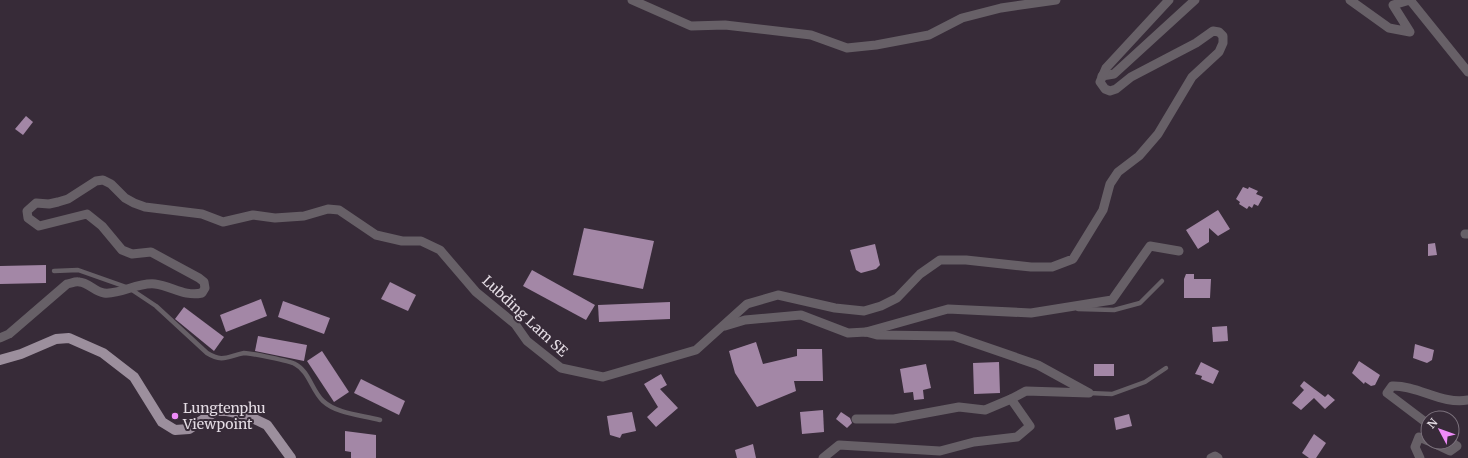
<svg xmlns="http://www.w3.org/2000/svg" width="1468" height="458" viewBox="0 0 1468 458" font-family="Merriweather,serif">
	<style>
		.building { fill: #a387a6 }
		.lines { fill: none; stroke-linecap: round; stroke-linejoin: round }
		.service { stroke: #676067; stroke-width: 4.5 }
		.minor { stroke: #676067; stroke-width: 9 }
		.primary { stroke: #9c8f9d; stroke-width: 10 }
		.poi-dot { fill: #ee8bf8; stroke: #372b38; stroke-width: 1.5 }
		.labels { text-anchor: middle; stroke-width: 4; stroke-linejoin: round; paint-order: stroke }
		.street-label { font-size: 14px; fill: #e4dce4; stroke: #372b38 }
		.poi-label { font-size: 14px; fill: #e4dce4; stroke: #372b38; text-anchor: start }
	</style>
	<rect width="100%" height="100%" fill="#372b38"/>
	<g class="building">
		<polygon points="26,116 33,122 23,135 15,129"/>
		<polygon points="1243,187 1248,189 1249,187 1258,191 1256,194 1263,197 1258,206 1254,204 1252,208 1249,206 1247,209 1239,204 1240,202 1236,199"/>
		<polygon points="1218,210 1230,229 1218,236 1209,228 1209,242 1198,249 1186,230"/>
		<polygon points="584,228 654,241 643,289 573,275"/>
		<polygon points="1435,243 1437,255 1428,256 1428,244"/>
		<polygon points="875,244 880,265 876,269 861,273 856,270 850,250"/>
		<polygon points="46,265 46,283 0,284 0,266"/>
		<polygon points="532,270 595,305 586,320 523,286"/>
		<polygon points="1186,274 1194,274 1194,279 1211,279 1210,298 1184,298 1184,279"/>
		<polygon points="390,282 416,295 408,311 381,299"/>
		<polygon points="261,299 267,316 226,332 220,315"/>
		<polygon points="283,301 330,318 324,334 278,317"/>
		<polygon points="670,302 670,319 599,322 598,305"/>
		<polygon points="184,307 224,337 214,351 175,319"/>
		<polygon points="1227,326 1228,341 1213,342 1212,327"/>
		<polygon points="258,336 307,345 304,361 255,351"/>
		<polygon points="756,342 763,364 797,356 797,349 822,349 823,381 794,381 796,391 757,407 735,373 729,351"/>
		<polygon points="1415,344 1434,350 1432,360 1427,363 1413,358"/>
		<polygon points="322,351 349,392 334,402 307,361"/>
		<polygon points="1359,361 1380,375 1375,385 1371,386 1365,382 1364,384 1352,373"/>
		<polygon points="999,362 1000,393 974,394 973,363"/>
		<polygon points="1201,362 1219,371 1213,384 1201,379 1202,376 1195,374"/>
		<polygon points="926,364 931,388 923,390 924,399 914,400 913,392 904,393 900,369"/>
		<rect x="1094" y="364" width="20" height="12"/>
		<polygon points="661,374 667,385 660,389 678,408 656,427 647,417 658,407 644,384"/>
		<polygon points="361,379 405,401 399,415 354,393"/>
		<polygon points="1304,381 1325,397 1328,394 1335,400 1325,409 1314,398 1301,410 1292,403 1304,390 1300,386"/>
		<polygon points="823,410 824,432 802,434 800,412"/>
		<polygon points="632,412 636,431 622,434 620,438 610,435 607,416"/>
		<polygon points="841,412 850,418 852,423 847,428 836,419"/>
		<polygon points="1129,414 1132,426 1116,430 1114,418"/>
		<polygon points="345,431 376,435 376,458 351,458 351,452 345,451"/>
		<polygon points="1314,434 1326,443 1316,458 1309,458 1302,453"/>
		<polygon points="753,444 756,458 737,458 735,450"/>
	</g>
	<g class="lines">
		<g class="service">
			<path d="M 54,271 L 78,270 L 129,288 L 156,306 L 207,353 C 223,363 228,356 244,353 C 250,353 290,361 295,364 C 309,371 312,391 323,401 C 337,414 362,415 380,420"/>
			<polyline points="1078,309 1114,310 1140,303 1162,281"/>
			<polyline points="1089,393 1112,394 1145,382 1166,368"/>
		</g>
		<g class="minor">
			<polyline points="632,0 691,26 725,25 811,35 847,48 876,45 929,35 962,18 1001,8 1056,0"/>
			<polyline points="1350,0 1389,28 1410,32 1393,5 1410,0 1468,72"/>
			<polyline points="1102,76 1114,74 1195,0"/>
			<polyline points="1465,234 1468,234"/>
			<polyline points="725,326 745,320 801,315 848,333 866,332 877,335 954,336 1038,365 1089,393 1026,391 1011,399 1030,426 1017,437 974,442 940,451 839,445 823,458"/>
			<polyline points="866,332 948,309 1031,313 1112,300 1150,246 1179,251"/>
			<path d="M 0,338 L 9,334 L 67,284 C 70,284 75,281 79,282 C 88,282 95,292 104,293 C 121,295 137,282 155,284 C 172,286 184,297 202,293 L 205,288 L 204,282 L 199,278 L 151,252 L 132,254 L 122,250 L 102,226 L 87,214 L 39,226 L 28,218 L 27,211 L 36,203 L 49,204 L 58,202 L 68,199 L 96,181 L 103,180 L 111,184 L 125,198 L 134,203 L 145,207 L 202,214 L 223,222 L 253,215 L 275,218 L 304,216 L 328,209 L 339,210 L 376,235 L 402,241 L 421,241 L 440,250 L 476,292 L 515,324 L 527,341 L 561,368 L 603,377 L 696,350 L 747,304 L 778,295 L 835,308 L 864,311 L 881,306 L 897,298 L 920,274 L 940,260 L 966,260 L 1031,267 L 1052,267 L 1073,259 L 1103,210 L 1110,184 L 1118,172 L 1139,156 L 1158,134 L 1192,77 L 1219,52 L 1223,43 L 1223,36 L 1219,32 L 1213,31 L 1196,43 L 1131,77 L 1116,89 L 1110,91 L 1105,89 L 1100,82 L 1106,68 L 1169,0"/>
			<polyline points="856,419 894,419 959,407 985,410 1011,399"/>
			<path d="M 1428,424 L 1387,393 L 1392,386 C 1418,385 1442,405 1468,400"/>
			<polyline points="1431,442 1450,451 1457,446 1451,442"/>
			<polyline points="1211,458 1215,456 1218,458"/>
			<polyline points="1420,458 1415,447 1419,437 1428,441"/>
		</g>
		<polyline class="primary" points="0,360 21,354 56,339 69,338 103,353 134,377 162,422 175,430 189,429 216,411 227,411 246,415 267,425 291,458"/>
	</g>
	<circle class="poi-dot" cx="175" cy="416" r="4"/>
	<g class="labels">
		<g class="street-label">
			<text transform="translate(525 316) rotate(43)" y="5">Lubding Lam SE</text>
		</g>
		<g class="poi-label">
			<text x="183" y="413">Lungtenphu<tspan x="183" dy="16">Viewpoint</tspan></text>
		</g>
	</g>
	<g transform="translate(1440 430) rotate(311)"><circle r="19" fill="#372b38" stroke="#7c727d"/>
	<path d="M0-3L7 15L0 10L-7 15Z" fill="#ee8bf8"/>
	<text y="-6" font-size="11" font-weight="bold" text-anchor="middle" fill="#e4dce4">N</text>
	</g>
</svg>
